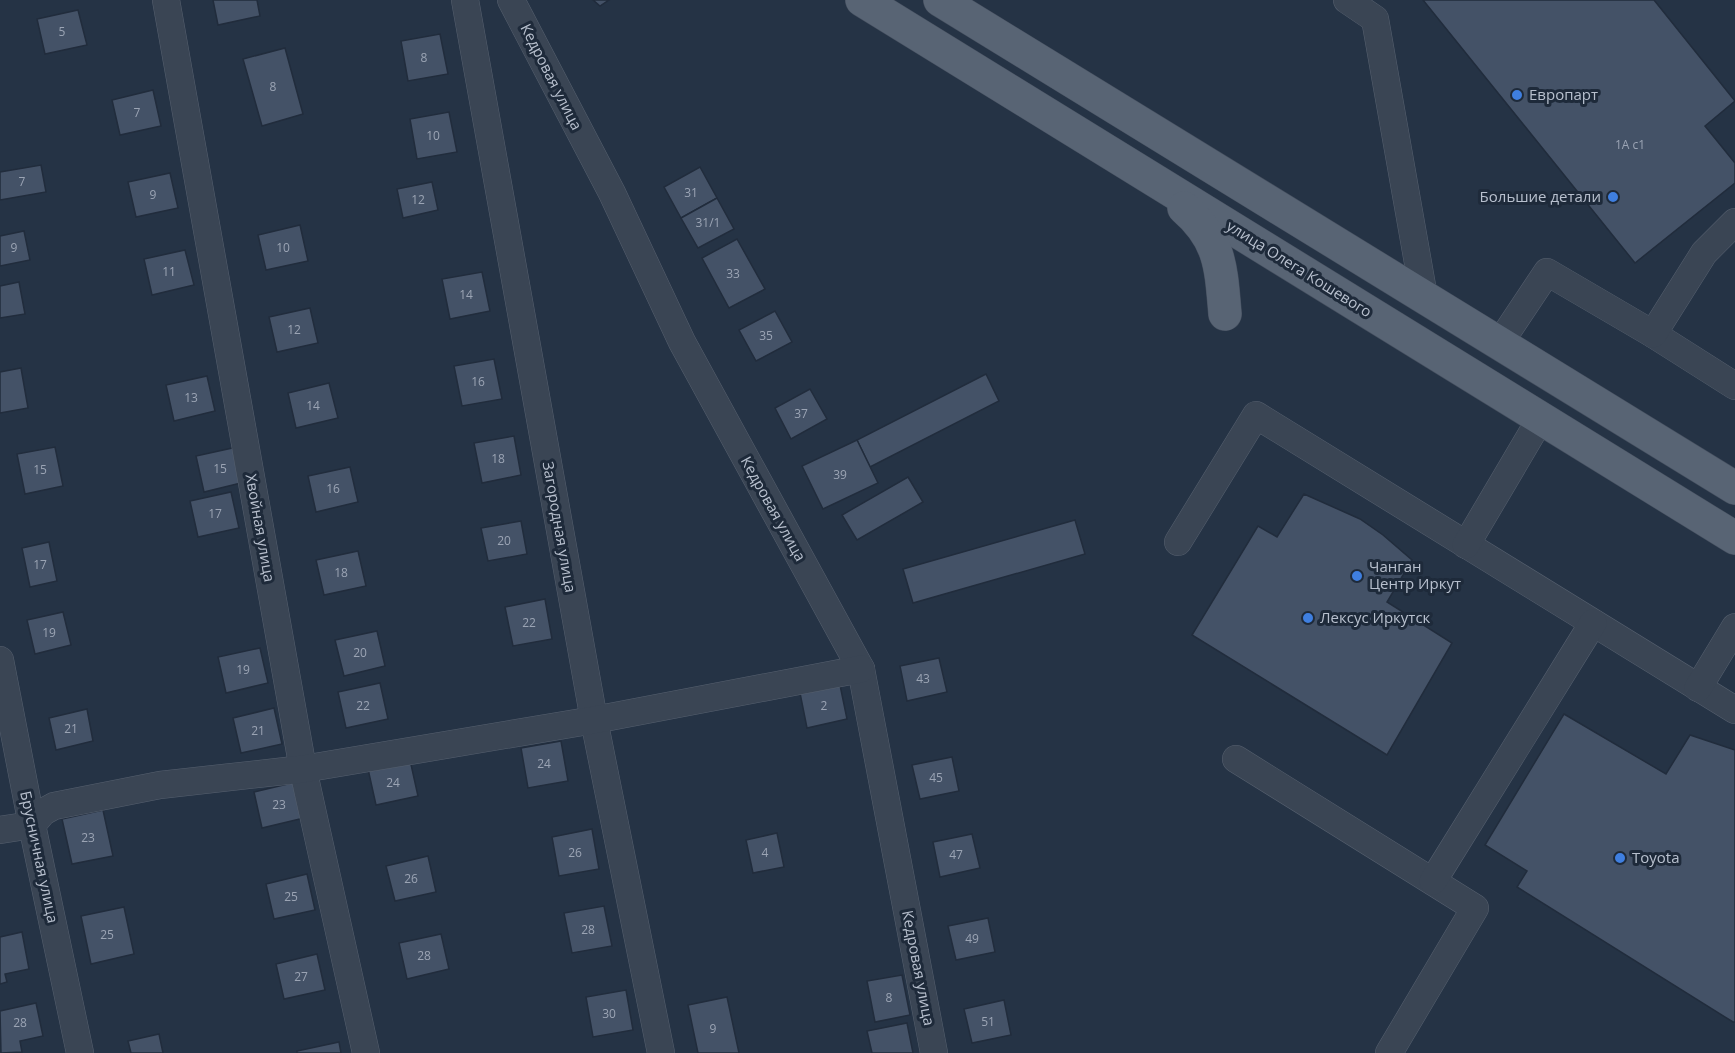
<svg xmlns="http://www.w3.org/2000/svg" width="1735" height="1053" viewBox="0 0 1735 1053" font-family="'Open Sans',sans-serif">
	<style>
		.building { fill: #445267; stroke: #212c3c; stroke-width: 1.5 }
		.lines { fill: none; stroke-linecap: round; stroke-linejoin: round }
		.minor-casing { stroke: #56606f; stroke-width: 28 }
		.major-casing { stroke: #444e5e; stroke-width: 34 }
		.minor { stroke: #3a4554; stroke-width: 27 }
		.major { stroke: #586474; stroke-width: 33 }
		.shop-dot { fill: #3f7fe0; stroke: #1e2a3a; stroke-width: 2 }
		.labels { text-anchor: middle; stroke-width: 6; stroke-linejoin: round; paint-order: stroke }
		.number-label { font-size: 12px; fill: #9ba4b4 }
		.street-label { font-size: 15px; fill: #b8c0ce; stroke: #1e2a3a }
		.poi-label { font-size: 15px; fill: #b8c0ce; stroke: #1e2a3a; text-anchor: start }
	</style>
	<rect width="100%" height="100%" fill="#253345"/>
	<g class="building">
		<polygon points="213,0 257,0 260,16 218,25"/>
		<polygon points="593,0 609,0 600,6"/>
		<polygon points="1423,0 1654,0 1735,101 1705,126 1735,163 1735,183 1635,263"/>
		<polygon points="78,10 87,45 45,54 37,19"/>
		<polygon points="440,34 448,74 408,81 401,41"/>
		<polygon points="285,48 303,114 262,126 243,59"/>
		<polygon points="153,90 161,126 120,135 112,100"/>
		<polygon points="449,112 457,152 417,159 410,119"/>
		<polygon points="41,165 46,192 0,200 0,172"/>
		<polygon points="700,167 717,198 681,218 664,187"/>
		<polygon points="170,173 178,208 136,217 128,182"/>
		<polygon points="432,182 438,210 403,218 397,189"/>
		<polygon points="717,198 734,229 698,248 681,218"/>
		<polygon points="300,225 308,261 266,270 258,235"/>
		<polygon points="24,231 30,260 0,266 0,236"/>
		<polygon points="737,239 765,289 729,308 702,258"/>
		<polygon points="185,250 194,285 152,295 144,259"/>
		<polygon points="482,272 490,311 450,319 442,279"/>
		<polygon points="19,282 25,314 0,318 0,286"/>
		<polygon points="310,308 318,343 277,352 269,317"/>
		<polygon points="775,311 792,342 756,361 739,330"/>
		<polygon points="494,359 502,399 462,406 454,366"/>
		<polygon points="21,368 28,408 0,413 0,372"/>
		<polygon points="986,374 999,401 870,467 857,440"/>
		<polygon points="207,376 215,411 174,421 166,385"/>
		<polygon points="329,383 338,418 296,428 288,393"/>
		<polygon points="810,389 827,419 791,439 775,408"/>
		<polygon points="514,436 521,475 482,483 474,443"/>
		<polygon points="857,440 878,483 823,509 802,466"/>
		<polygon points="55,447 63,486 25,494 17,454"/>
		<polygon points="237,447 245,482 204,492 196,456"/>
		<polygon points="350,467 358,502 316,512 308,476"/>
		<polygon points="908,477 923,502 857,540 842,515"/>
		<polygon points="231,492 239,528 198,537 190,501"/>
		<polygon points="1304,494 1360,519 1383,535 1412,560 1387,602 1452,643 1387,755 1192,635 1258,526 1277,537"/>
		<polygon points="1075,520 1085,554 913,603 903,569"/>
		<polygon points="521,521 527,554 488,561 481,528"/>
		<polygon points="49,542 57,581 30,587 22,548"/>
		<polygon points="358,551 366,586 324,595 316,560"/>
		<polygon points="545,599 552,639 513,646 505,607"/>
		<polygon points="63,612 71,645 35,654 27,620"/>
		<polygon points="377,631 385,666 344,676 335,640"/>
		<polygon points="260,648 268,683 226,693 218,657"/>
		<polygon points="939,658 947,692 907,701 900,666"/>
		<polygon points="380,683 388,719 346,728 338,692"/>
		<polygon points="840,685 847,719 807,728 800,693"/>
		<polygon points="274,708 282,744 241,753 233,718"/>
		<polygon points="87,709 93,741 56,750 49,718"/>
		<polygon points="1564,714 1666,774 1690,735 1735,750 1735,1022 1733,1022 1517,887 1527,871 1485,845"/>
		<polygon points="561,741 568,781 528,788 521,748"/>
		<polygon points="952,757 959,791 920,799 912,765"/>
		<polygon points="410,760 418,796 376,805 368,769"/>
		<polygon points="296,782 304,818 262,828 254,792"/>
		<polygon points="103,810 113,856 72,864 62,819"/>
		<polygon points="592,829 599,869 559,876 552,837"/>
		<polygon points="777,833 784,867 753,873 746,840"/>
		<polygon points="972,834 980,868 940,877 933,842"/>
		<polygon points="428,856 436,892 395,901 386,866"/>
		<polygon points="307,874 315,910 274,919 266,884"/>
		<polygon points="604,906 612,946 572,953 564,913"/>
		<polygon points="124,907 134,954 91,964 81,916"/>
		<polygon points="988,918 995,952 956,960 948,926"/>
		<polygon points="22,932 29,969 5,974 7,982 0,984 0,937"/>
		<polygon points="441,934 449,969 407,979 399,943"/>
		<polygon points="317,954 325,990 284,999 276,964"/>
		<polygon points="902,975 910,1015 875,1022 867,981"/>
		<polygon points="626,990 633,1030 593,1037 586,997"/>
		<polygon points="727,997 739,1053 698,1053 688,1005"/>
		<polygon points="1004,1000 1011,1035 972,1043 964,1009"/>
		<polygon points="36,1003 43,1036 20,1041 22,1052 1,1053 0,1011"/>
		<polygon points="907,1023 913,1053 872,1053 867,1031"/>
		<polygon points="159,1034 163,1053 131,1053 128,1041"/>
		<polygon points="339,1042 341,1053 297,1053 297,1051"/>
	</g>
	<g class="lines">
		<g class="minor-casing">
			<g id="minor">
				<polyline points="166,0 303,769 366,1053"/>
				<polyline points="465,0 594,720 661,1053"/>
				<polyline points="511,0 612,193 682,342 861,669 934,1053"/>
				<polyline points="1347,0 1375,19 1424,297"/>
				<polyline points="1653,334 1735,386"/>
				<polyline points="1499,344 1547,272 1653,334 1704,253 1735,222"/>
				<polyline points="1178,542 1256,415 1735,710"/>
				<polyline points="1466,545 1541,418"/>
				<polyline points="0,660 32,825 80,1053"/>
				<polyline points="1698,688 1735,627"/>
				<polyline points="1236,759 1475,908 1389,1053"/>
				<polyline points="0,830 32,825 43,812 54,806 160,785 303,769 594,720 861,669"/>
				<polyline points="1433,881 1593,623"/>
			</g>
		</g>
		<g class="major-casing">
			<g id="major">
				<polyline points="862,0 1735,538"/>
				<polyline points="940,0 1735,488"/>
				<path d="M 1184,208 C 1221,240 1221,268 1225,314"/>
			</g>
		</g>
		<use href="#minor" class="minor"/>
		<use href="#major" class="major"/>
	</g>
	<g class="shop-dot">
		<circle cx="1517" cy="95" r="6"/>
		<circle cx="1613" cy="197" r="6"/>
		<circle cx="1357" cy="576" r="6"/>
		<circle cx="1308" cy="618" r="6"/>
		<circle cx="1620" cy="858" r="6"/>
	</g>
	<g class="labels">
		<g class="number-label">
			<text x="62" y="36">5</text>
			<text x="424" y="62">8</text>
			<text x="273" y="91">8</text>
			<text x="137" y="117">7</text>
			<text x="433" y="140">10</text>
			<text x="1630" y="149">1А с1</text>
			<text x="22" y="186">7</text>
			<text x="691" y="197">31</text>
			<text x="153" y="199">9</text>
			<text x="418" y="204">12</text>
			<text x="708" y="227">31/1</text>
			<text x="14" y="252">9</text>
			<text x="283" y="252">10</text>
			<text x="169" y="276">11</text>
			<text x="733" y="278">33</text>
			<text x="466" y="299">14</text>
			<text x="294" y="334">12</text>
			<text x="766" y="340">35</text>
			<text x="478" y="386">16</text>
			<text x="191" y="402">13</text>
			<text x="313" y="410">14</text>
			<text x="801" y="418">37</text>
			<text x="498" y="463">18</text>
			<text x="220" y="473">15</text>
			<text x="40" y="474">15</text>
			<text x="840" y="479">39</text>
			<text x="333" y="493">16</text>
			<text x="215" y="518">17</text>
			<text x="504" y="545">20</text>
			<text x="40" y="569">17</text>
			<text x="341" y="577">18</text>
			<text x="529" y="627">22</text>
			<text x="49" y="637">19</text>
			<text x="360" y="657">20</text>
			<text x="243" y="674">19</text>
			<text x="923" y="683">43</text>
			<text x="363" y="710">22</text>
			<text x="824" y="710">2</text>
			<text x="71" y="733">21</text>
			<text x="258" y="735">21</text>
			<text x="544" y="768">24</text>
			<text x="936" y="782">45</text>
			<text x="393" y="787">24</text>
			<text x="279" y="809">23</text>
			<text x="88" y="842">23</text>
			<text x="575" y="857">26</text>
			<text x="765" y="857">4</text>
			<text x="956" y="859">47</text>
			<text x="411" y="883">26</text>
			<text x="291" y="901">25</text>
			<text x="588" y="934">28</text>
			<text x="107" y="939">25</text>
			<text x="972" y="943">49</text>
			<text x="424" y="960">28</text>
			<text x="301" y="981">27</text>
			<text x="889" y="1002">8</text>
			<text x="609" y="1018">30</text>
			<text x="988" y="1026">51</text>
			<text x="20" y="1027">28</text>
			<text x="713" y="1033">9</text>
		</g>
		<g class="street-label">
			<text transform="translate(551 77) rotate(63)" y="5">Кедровая улица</text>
			<text transform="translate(1299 269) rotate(32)" y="5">улица Олега Кошевого</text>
			<text transform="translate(773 509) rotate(61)" y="5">Кедровая улица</text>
			<text transform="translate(559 527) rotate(80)" y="5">Загородная улица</text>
			<text transform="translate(260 528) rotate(80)" y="5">Хвойная улица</text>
			<text transform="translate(39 857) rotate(78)" y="5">Брусничная улица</text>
			<text transform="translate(918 968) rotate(79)" y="5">Кедровая улица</text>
		</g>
		<g class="poi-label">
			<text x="1529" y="100">Европарт</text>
			<text x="1601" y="202" text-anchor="end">Большие детали</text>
			<text x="1369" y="572">Чанган<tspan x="1369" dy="17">Центр Иркут</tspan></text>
			<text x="1320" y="623">Лексус Иркутск</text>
			<text x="1632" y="863">Toyota</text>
		</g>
	</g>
</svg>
